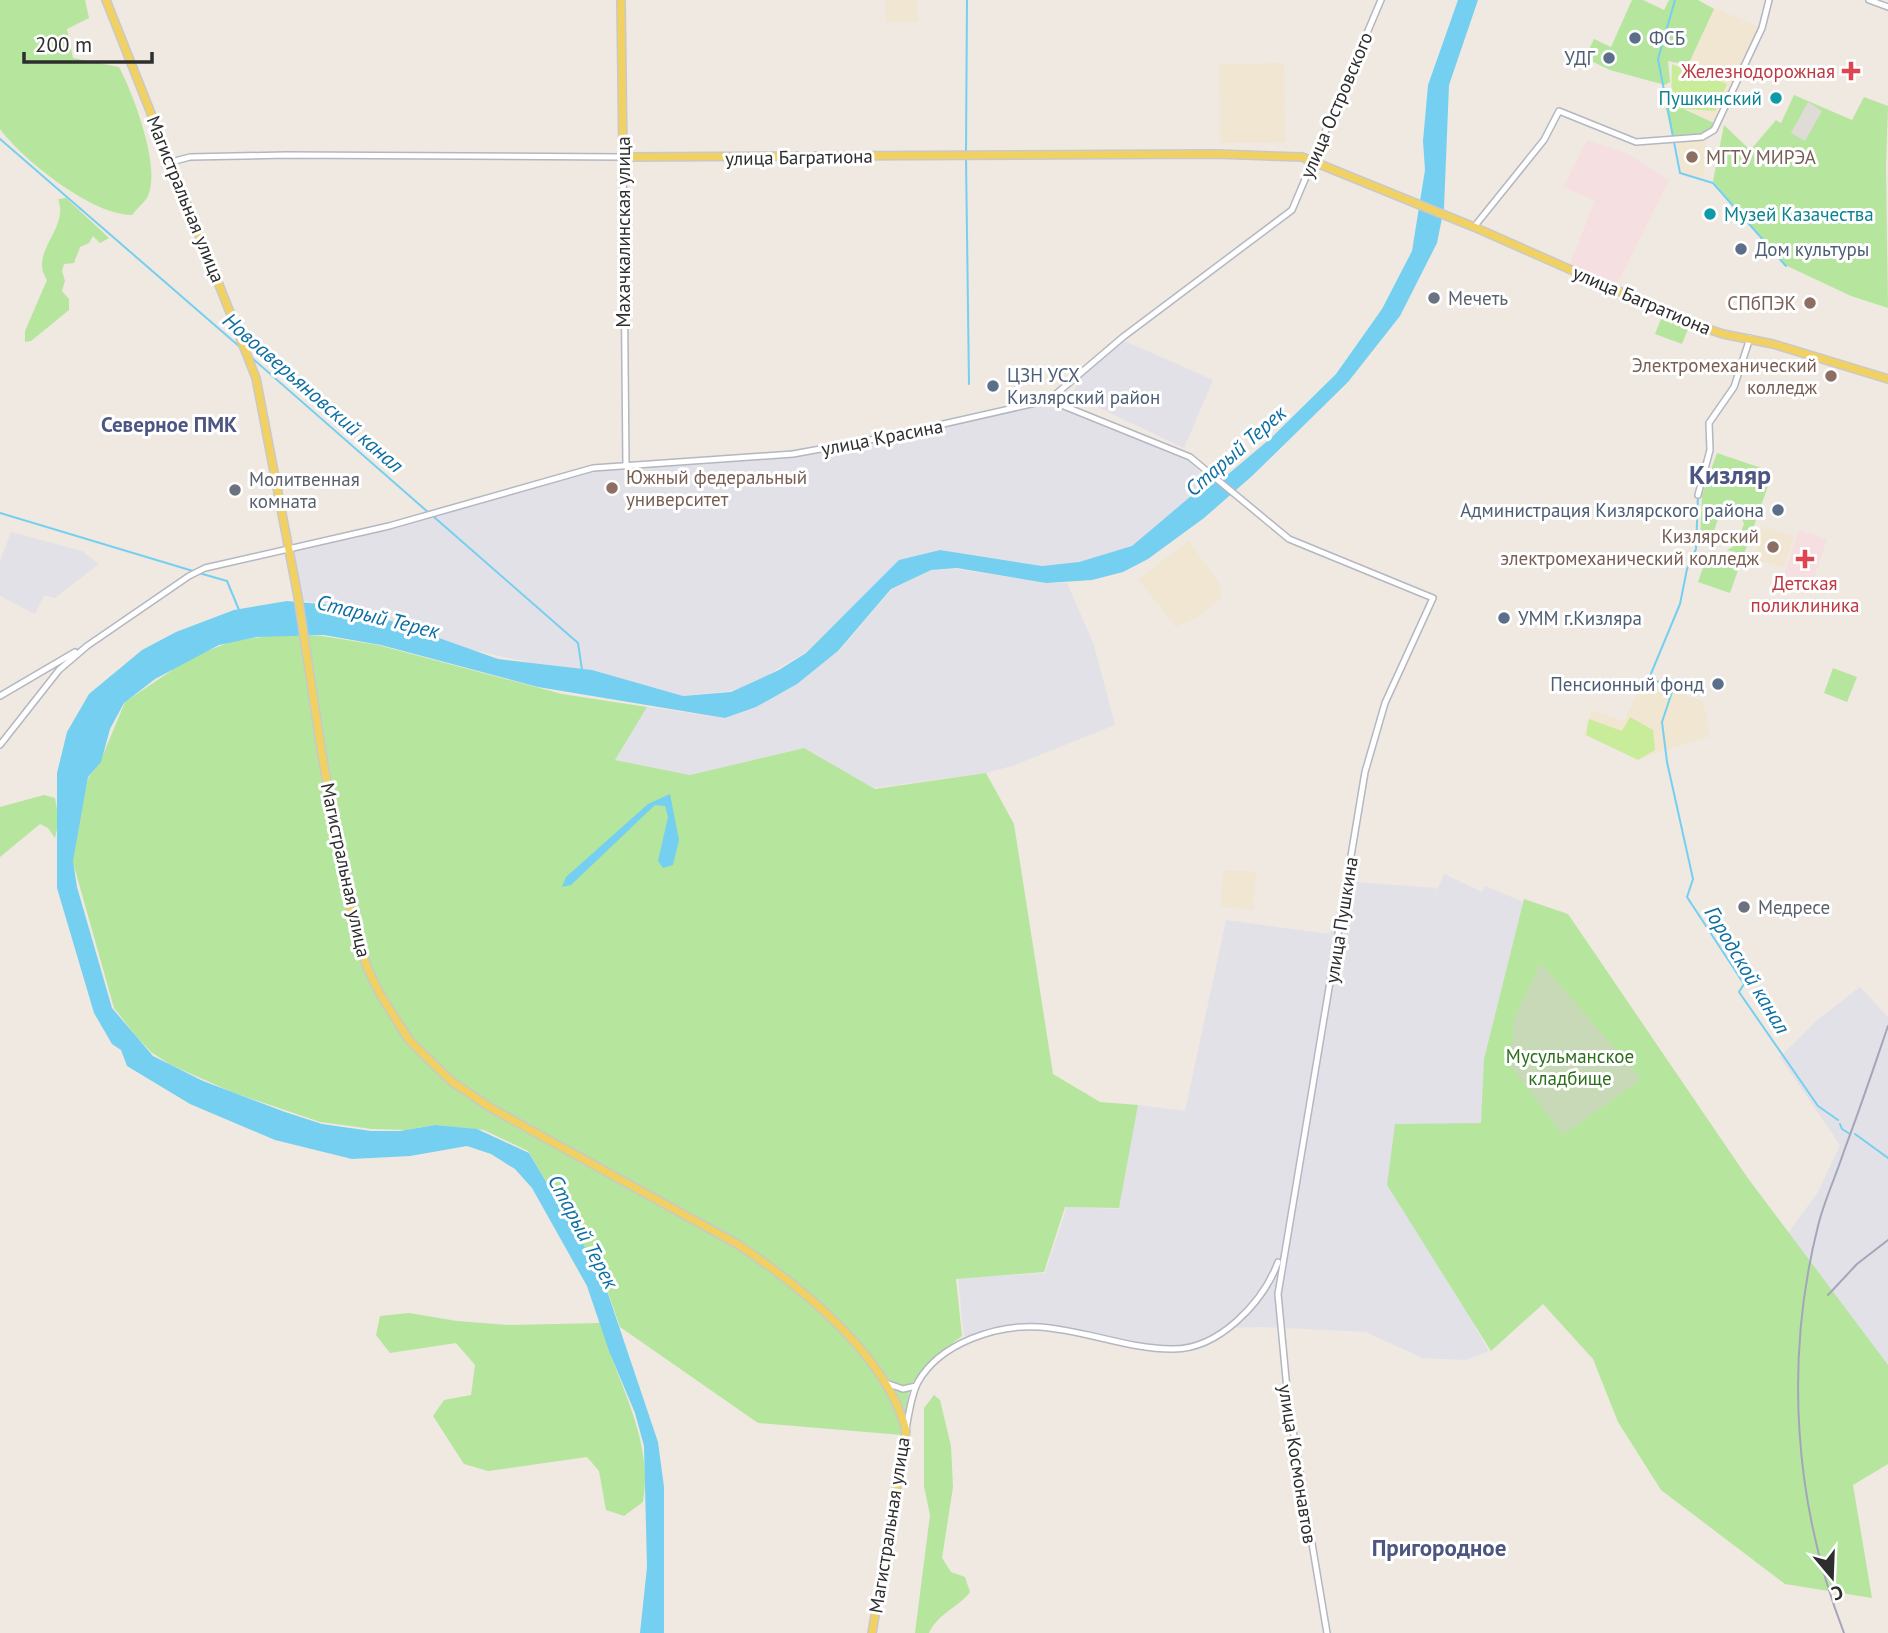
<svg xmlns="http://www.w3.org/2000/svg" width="1888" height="1633" viewBox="0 0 1888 1633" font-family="'PT Sans',sans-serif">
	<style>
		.industrial { fill: #e3e1e8 }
		.education { fill: #f0e6d1 }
		.medical { fill: #f5dfe0 }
		.green { fill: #b6e59e }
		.cemetery { fill: #c8d9b8 }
		.pitch { fill: #c9ec9a }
		.plaza { fill: #dfdcd8 }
		.water { fill: #75cff0 }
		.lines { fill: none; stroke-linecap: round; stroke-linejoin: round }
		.stream { stroke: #75cff0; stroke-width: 2 }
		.minor-casing { stroke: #b4b7c1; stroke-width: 8 }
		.major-casing { stroke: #c9c9c9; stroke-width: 10 }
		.minor { stroke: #fff; stroke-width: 5 }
		.major { stroke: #f2d163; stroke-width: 7 }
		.rail { stroke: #a3a6b8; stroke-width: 2 }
		.service-dot { fill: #5c6f8a; stroke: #fff; stroke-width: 2.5 }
		.health-dot { fill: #e0444e; stroke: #fff; stroke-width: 2.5 }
		.culture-dot { fill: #0f9aa8; stroke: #fff; stroke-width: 2.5 }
		.education-dot { fill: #8d6e63; stroke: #fff; stroke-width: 2.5 }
		.worship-dot { fill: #6b7280; stroke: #fff; stroke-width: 2.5 }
		.labels { text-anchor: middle; stroke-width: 6; stroke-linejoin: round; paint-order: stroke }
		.service-label { font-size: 19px; fill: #4e5e75; stroke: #fff; text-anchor: start }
		.health-label { font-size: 19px; fill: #be3a42; stroke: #fff; text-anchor: end }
		.culture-label { font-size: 19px; fill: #0d838f; stroke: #fff; text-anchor: end }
		.street-label { font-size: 19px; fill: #2e2e2e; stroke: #fff }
		.education-label { font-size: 19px; fill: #785e54; stroke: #fff; text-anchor: end }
		.worship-label { font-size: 19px; fill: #5b616d; stroke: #fff; text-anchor: start }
		.park-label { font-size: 19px; fill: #2c6e1b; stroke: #fff }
		.water-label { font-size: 21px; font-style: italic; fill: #0d6fa3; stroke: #fff }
		.neighbourhood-label { font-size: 21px; font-weight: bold; fill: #4d5680; stroke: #fff }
		.quarter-label { font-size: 23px; font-weight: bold; fill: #4d5680; stroke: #fff }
		.district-label { font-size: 26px; font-weight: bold; fill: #4d5680; stroke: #fff }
	</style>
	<rect width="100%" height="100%" fill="#efe9e1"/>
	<g class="industrial">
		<polygon points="1125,341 1213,380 1184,448 1072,395 1083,371"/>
		<polygon points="1046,401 1190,461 1211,484 1197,491 1132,547 1075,563 1043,566 940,550 900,560 806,652 750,685 730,691 682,696 591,670 532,663 468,649 361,608 297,600 288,547 342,533 401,523 600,467 788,457"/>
		<polygon points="11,532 82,551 99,564 55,598 44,595 35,614 0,596 0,561"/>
		<polygon points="957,569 1046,583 1067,583 1094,645 1115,725 1015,765 986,773 873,788 804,748 690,775 615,760 647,707 726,718 756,707 800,681 839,651 892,589 930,570"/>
		<polygon points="1444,874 1482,892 1485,886 1526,903 1487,1126 1395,1184 1489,1351 1466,1360 1422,1358 1366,1332 1264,1327 1224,1328 1203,1341 1161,1347 1031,1323 964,1336 958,1278 1045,1273 1067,1207 1118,1209 1138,1105 1185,1111 1226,920 1329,934 1356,882 1437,888 1435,895"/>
		<polygon points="1860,987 1888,1017 1888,1377 1784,1239 1818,1192 1840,1145 1780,1057 1816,1021"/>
	</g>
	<g class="education">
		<polygon points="886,0 917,0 918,22 886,22"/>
		<polygon points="1695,0 1760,27 1715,124 1665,100 1693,44"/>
		<polygon points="1284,63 1285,142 1220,143 1219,64"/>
		<polygon points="1706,139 1704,178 1681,172 1677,141"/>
		<polygon points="1763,526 1794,536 1783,568 1752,558"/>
		<polygon points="1189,541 1218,582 1222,597 1201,615 1176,627 1138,579"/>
		<polygon points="1643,682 1703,701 1710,736 1638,759 1584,735 1591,710 1624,721"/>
		<polygon points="1223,870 1256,872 1253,910 1221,907"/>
	</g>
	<g class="medical">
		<polygon points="1587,140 1628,154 1669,180 1617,284 1570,264 1595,201 1564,187"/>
		<polygon points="1799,530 1827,539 1811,586 1783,578"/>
	</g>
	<g class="green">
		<path d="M 0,0 L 85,0 L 89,18 L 67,29 L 73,58 L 119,67 C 133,93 163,171 147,198 C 143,204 136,209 132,215 C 92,215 23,160 0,129 Z"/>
		<polygon points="1632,0 1643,0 1664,10 1669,0 1698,0 1714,9 1688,65 1668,61 1670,82 1665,85 1610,70 1585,58 1594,39 1611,47"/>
		<polygon points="1794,95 1852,120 1864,97 1888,106 1886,167 1888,308 1851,296 1783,264 1713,181 1724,125 1748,148 1753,147 1776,120 1781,123"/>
		<path d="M 1664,100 L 1716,124 C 1709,140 1688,138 1673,139 Z"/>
		<path d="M 66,198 L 109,238 L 100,243 L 93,236 L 89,243 L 80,247 L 74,263 L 64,264 L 62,271 L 65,281 L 62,291 L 69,299 L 69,310 L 31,341 L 25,342 L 25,331 L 47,280 C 28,252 70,229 58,199 Z"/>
		<polygon points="1663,314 1690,324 1682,344 1655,334"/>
		<polygon points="1717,453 1773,472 1744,554 1727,550 1736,545 1744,524 1741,516 1726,511 1719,516 1712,537 1717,547 1700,543 1702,495"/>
		<polygon points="1706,559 1738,570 1730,593 1698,582"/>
		<polygon points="274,635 322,636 378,645 562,694 647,707 615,760 690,775 804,748 875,789 986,773 1014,824 1053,1074 1100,1102 1138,1105 1119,1208 1065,1207 1044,1272 956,1279 962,1336 942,1351 910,1385 902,1435 758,1423 620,1327 603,1278 528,1151 484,1130 434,1125 406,1130 372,1129 320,1122 232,1092 171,1065 151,1052 136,1036 114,1008 72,859 88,778 100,762 125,702 190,658 230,642"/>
		<polygon points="1833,668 1857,677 1847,702 1824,693"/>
		<polygon points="44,795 55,798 59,821 55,838 48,828 40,824 0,857 0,807"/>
		<polygon points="1524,899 1568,914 1747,1177 1888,1365 1888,1464 1853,1485 1872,1598 1785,1584 1661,1490 1618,1422 1593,1359 1543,1304 1491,1351 1387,1185 1395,1124 1481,1123 1484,1059"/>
		<path d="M 409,1313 L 457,1321 L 508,1325 L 601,1323 C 616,1383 654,1437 643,1502 L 624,1516 L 606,1510 L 599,1471 L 587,1457 L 488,1471 L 464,1464 L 433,1416 L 444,1400 L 471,1395 L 475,1365 L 456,1343 L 390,1353 L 376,1335 L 380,1316 Z"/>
		<path d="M 934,1395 L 940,1400 L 951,1446 L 953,1487 L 942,1558 L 951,1572 L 965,1577 L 970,1592 C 958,1608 938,1613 929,1633 L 915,1633 L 930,1515 L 924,1486 L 924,1408 Z"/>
	</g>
	<polygon class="cemetery" points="1541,963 1641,1079 1563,1135 1511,1066 1514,1019"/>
	<g class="pitch">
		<polygon points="1672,64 1684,69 1685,66 1727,84 1715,111 1671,108"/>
		<polygon points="1630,717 1653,730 1655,750 1638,760 1586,735 1589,719 1622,731"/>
	</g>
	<polygon class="plaza" points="1808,102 1822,111 1805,141 1791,133"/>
	<g class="water">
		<polygon points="1458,0 1478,0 1449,85 1444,208 1437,243 1400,316 1348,382 1252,476 1204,518 1148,559 1123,572 1092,580 1046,583 957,568 931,570 891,589 838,651 797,684 756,707 725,718 538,687 381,645 324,635 257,637 219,645 155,679 124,703 110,729 101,762 88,777 73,861 77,887 112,1008 153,1056 203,1081 285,1112 322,1124 371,1131 400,1131 435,1125 477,1129 529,1153 602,1276 658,1442 664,1487 664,1633 640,1633 647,1567 644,1446 635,1413 609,1351 587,1286 532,1188 515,1169 491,1154 467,1146 410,1156 352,1159 275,1140 190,1104 127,1066 121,1050 112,1044 94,1013 57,888 57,773 67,732 89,694 142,650 176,632 234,610 287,601 352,607 498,659 592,670 683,696 731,692 779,670 806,653 899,560 940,550 1042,566 1079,562 1132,546 1197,491 1226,476 1271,438 1336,374 1382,309 1412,251 1425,170 1423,141 1428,85"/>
		<polygon points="670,794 679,840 673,865 663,868 658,861 668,817 665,806 655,805 571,885 562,887 566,877 648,804"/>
	</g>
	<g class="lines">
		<g class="stream">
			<polyline points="1675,0 1658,59 1680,173 1713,183 1786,266"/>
			<polyline points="0,139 240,347"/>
			<polyline points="966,152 967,0"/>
			<polyline points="966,158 969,384"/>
			<polyline points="252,358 429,513"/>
			<polyline points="0,513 193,571"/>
			<polyline points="434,517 578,643 582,670"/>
			<polyline points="199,573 227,581 239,610"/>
			<polyline points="1674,687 1650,679 1650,676 1680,604 1687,569 1696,549 1698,495"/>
			<polyline points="1672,692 1662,722 1667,762 1693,879 1687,897 1744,984 1739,992 1818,1106 1838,1120"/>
			<polyline points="1840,1124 1842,1129 1850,1134"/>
			<polyline points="1855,1134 1888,1158"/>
		</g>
		<g class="minor-casing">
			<g id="minor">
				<polyline points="1869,0 1888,7"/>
				<polyline points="171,162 190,157 286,155 623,157 626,464"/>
				<polyline points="1474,227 1544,140 1559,111 1636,142 1702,137 1714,130 1762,28 1769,0"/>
				<polyline points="1049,400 1190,457 1289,539 1433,598 1385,703 1365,772 1278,1294 1288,1400 1327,1633"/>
				<polyline points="1698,495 1710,450 1709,423 1734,387 1750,338"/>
				<polyline points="0,696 75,652"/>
				<polyline points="0,745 59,670 87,646 189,576 205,568 389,526 593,468 793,454 886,437 1049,400 1123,337 1292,210 1381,0"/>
				<polyline points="886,1383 903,1389 916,1386"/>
				<path d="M 906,1429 C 909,1414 911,1395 918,1382 C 940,1343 997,1324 1040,1327 C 1084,1330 1128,1349 1172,1349 C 1218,1350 1263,1303 1278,1262"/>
			</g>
		</g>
		<g class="major-casing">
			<g id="major">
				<path d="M 106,0 L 256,378 L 298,597 L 322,755 L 353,923 L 367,967 L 380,994 L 409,1040 L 451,1081 L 491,1108 L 739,1245 C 801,1287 887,1355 906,1431 L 872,1633"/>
				<polyline points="621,0 623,157 1216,154 1302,157 1474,227 1693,324 1723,334 1773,344 1888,379"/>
			</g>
		</g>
		<use href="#minor" class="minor"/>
		<use href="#major" class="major"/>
		<g class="rail">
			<polyline points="1828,1295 1857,1264 1888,1240"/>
			<path d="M 1844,1633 C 1794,1504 1784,1361 1818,1226 C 1824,1201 1836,1176 1844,1151 C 1860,1109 1874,1067 1888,1026"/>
		</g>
	</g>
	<g class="service-dot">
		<circle cx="1635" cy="38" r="7"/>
		<circle cx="1609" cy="58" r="7"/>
		<circle cx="1741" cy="249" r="7"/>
		<circle cx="993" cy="386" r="7"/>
		<circle cx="1778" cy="510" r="7"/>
		<circle cx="1504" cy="618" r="7"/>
		<circle cx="1718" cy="684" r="7"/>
	</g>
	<g class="health-dot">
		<path d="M1847.5 60.5h7v7h7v7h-7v7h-7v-7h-7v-7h7z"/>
		<path d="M1801.5 548.5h7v7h7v7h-7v7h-7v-7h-7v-7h7z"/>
	</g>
	<g class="culture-dot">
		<circle cx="1776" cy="98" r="7"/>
		<circle cx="1710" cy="214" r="7"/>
	</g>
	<g class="education-dot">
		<circle cx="1692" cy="157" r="7"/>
		<circle cx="1810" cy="303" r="7"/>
		<circle cx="1831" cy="376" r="7"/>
		<circle cx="612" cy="488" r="7"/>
		<circle cx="1773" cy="547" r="7"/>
	</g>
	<g class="worship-dot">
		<circle cx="1434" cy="298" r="7"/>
		<circle cx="235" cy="490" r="7"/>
		<circle cx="1744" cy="907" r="7"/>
	</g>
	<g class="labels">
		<g class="service-label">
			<text x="1649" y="45">ФСБ</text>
			<text x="1595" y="65" text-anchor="end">УДГ</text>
			<text x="1755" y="256">Дом культуры</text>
			<text x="1007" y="382">ЦЗН УСХ<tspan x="1007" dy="22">Кизлярский район</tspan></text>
			<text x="1764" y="517" text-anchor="end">Администрация Кизлярского района</text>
			<text x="1518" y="625">УММ г.Кизляра</text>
			<text x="1704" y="691" text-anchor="end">Пенсионный фонд</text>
		</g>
		<g class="health-label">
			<text x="1835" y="78">Железнодорожная</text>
			<text x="1805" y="590" text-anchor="middle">Детская<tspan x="1805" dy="22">поликлиника</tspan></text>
		</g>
		<g class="culture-label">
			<text x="1762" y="105">Пушкинский</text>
			<text x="1724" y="221" text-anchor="start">Музей Казачества</text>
		</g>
		<g class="street-label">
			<text transform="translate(1336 105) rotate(-67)" y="7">улица Островского</text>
			<text transform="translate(799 157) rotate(-1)" y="7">улица Багратиона</text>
			<text transform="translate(186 199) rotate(68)" y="7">Магистральная улица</text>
			<text transform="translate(623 232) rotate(-90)" y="7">Махачкалинская улица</text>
			<text transform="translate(1642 300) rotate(23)" y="7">улица Багратиона</text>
			<text transform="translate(882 437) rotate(-11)" y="7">улица Красина</text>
			<text transform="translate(346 870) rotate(78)" y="7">Магистральная улица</text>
			<text transform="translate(1341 920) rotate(-81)" y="7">улица Пушкина</text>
			<text transform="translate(1298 1464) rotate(81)" y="7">улица Космонавтов</text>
			<text transform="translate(889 1525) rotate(-81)" y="7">Магистральная улица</text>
		</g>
		<g class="education-label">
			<text x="1706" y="164" text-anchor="start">МГТУ МИРЭА</text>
			<text x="1796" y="310">СПбПЭК</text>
			<text x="1817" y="372">Электромеханический<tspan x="1817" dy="22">колледж</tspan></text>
			<text x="626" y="484" text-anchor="start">Южный федеральный<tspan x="626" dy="22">университет</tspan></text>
			<text x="1759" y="543">Кизлярский<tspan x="1759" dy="22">электромеханический колледж</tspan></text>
		</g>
		<g class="worship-label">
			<text x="1448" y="305">Мечеть</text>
			<text x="249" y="486">Молитвенная<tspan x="249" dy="22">комната</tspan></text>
			<text x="1758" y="914">Медресе</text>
		</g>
		<g class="park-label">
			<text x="1570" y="1063">Мусульманское<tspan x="1570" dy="22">кладбище</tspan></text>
		</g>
		<g class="water-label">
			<text transform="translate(313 393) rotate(41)" y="7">Новоаверьяновский канал</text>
			<text transform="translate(1236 451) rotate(-41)" y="7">Старый Терек</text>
			<text transform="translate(378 617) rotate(14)" y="7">Старый Терек</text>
			<text transform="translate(1747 970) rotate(59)" y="7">Городской канал</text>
			<text transform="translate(583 1232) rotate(62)" y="7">Старый Терек</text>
		</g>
		<g class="neighbourhood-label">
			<text x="169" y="432">Северное ПМК</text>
		</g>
		<g class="quarter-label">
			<text x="1439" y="1556">Пригородное</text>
		</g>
		<g class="district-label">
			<text x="1730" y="484">Кизляр</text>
		</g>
	</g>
	<g transform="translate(1832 1577) rotate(161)" stroke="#ffffff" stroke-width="5" paint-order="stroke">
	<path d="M0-5L12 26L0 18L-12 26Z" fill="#2e2e2e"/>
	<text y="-10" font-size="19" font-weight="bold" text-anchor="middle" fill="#2e2e2e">С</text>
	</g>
	<path d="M24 52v10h128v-10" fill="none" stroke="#2e2e2e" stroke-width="3.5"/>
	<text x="35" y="52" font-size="21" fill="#2e2e2e" stroke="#ffffff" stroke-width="5" paint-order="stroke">200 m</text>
</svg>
